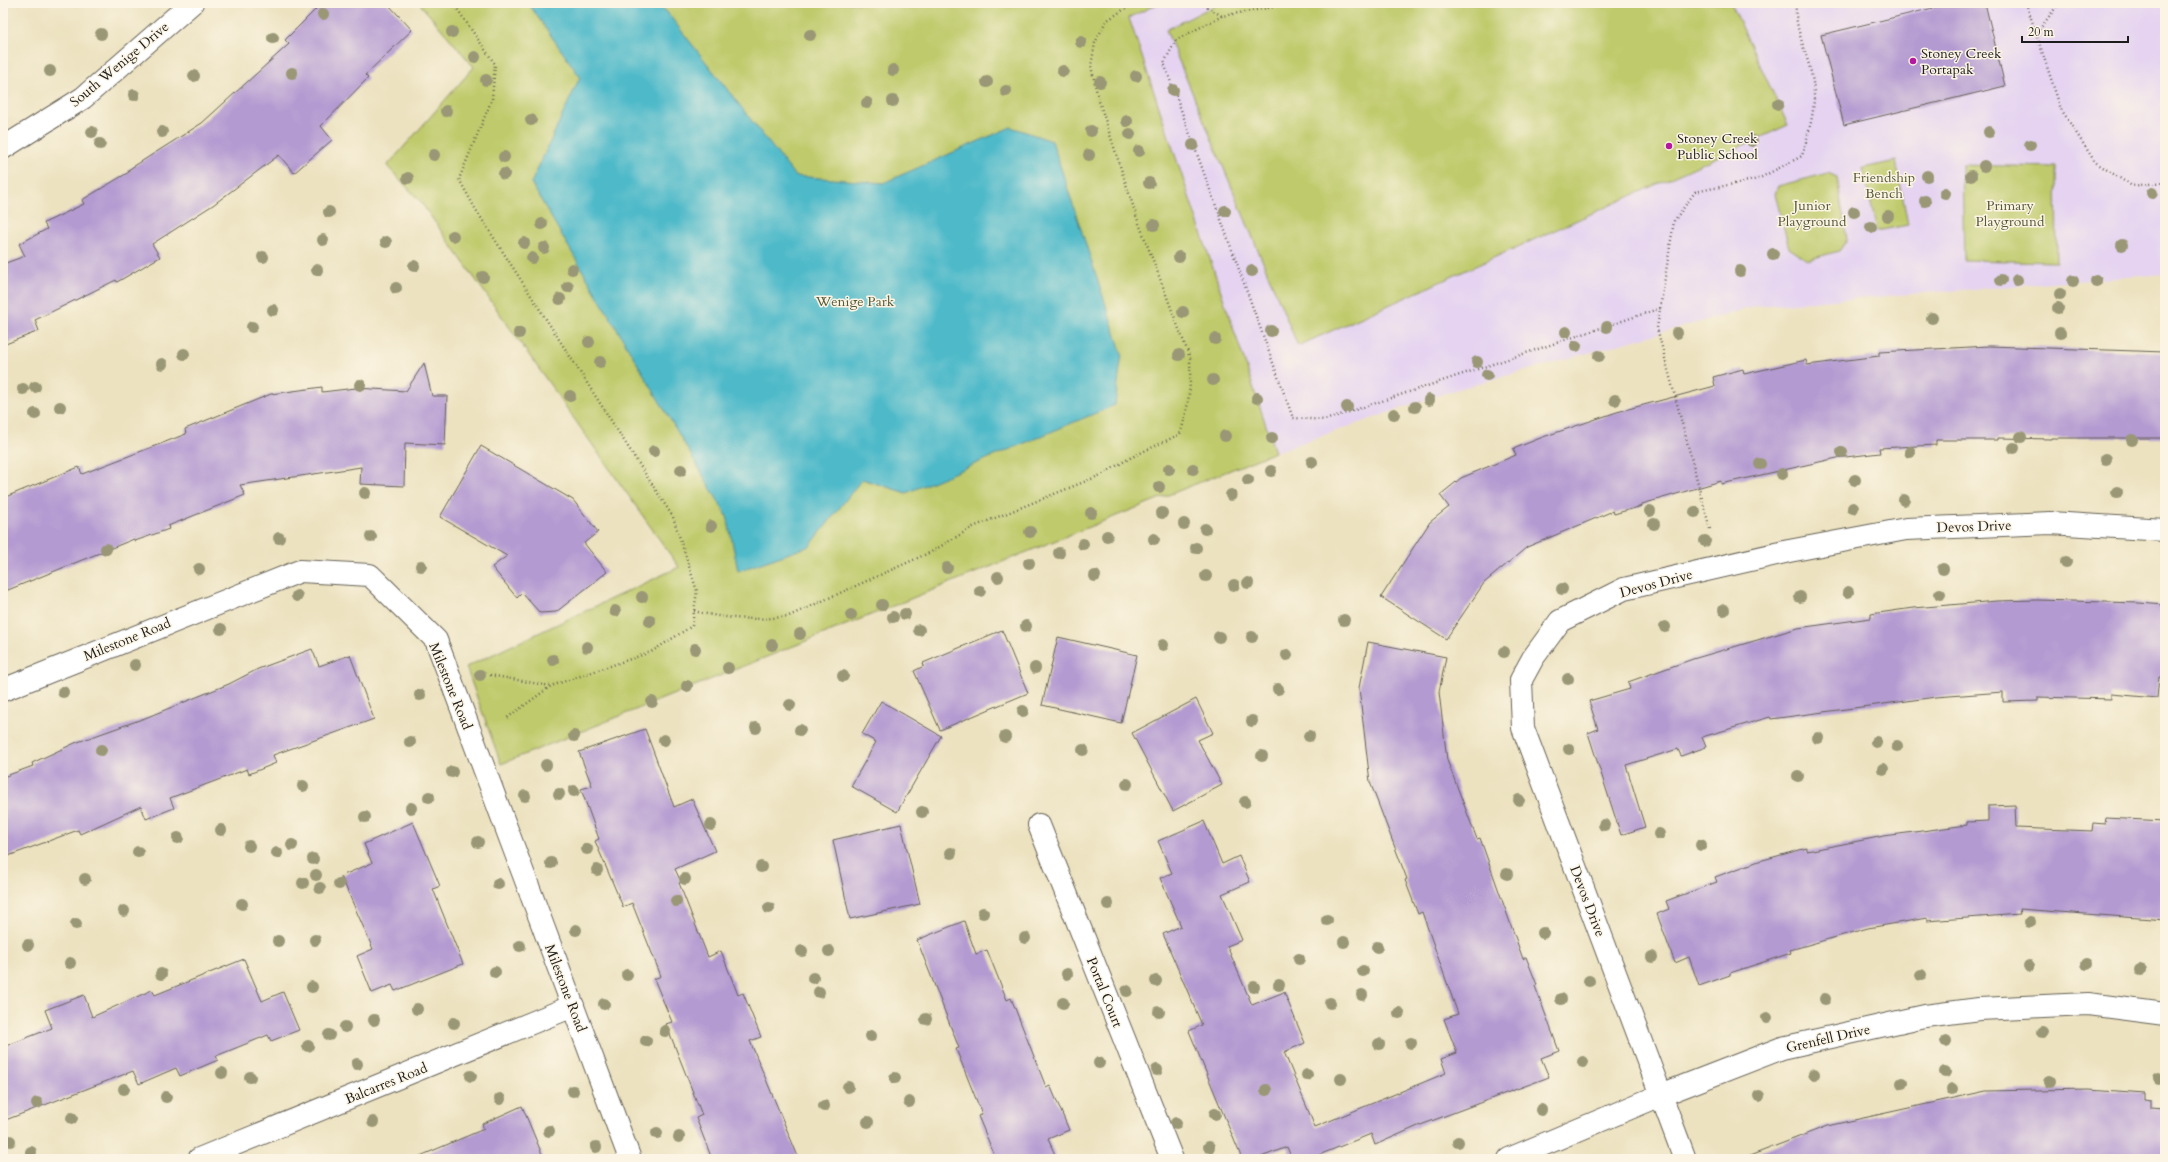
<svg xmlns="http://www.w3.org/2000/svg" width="2168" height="1162" viewBox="0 0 2168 1162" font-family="Cardo,serif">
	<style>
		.built { fill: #e5d3f1 }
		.green { fill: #bfca6c; stroke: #6e7344 }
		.water { fill: #4db9c9; stroke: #346a72 }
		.building { fill: #b39ad1 }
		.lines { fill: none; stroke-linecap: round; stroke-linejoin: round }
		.minor-casing { stroke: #656155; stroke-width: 24 }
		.path { stroke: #656155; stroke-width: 2.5; stroke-dasharray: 1 3; stroke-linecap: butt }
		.minor { stroke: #fff; stroke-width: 22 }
		.tree { fill: #999775 }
		.poi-dot { fill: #b5179e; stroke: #fcf5e5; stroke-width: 1.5 }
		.labels { text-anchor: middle; stroke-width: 3; stroke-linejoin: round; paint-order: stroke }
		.poi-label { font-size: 14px; fill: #1c1c1c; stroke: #fcf5e5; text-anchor: start }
		.street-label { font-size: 14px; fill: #1c1c1c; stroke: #fcf5e5 }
		.park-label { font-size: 14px; fill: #555938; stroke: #fcf5e5 }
	</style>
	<rect width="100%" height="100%" fill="#fcf5e5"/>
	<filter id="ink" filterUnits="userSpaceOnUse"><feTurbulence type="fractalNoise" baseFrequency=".025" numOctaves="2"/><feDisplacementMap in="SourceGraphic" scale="8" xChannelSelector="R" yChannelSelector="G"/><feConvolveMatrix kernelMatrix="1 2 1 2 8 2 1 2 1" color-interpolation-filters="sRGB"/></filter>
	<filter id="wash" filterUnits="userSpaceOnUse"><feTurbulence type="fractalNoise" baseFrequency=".012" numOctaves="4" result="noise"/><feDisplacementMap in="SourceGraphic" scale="16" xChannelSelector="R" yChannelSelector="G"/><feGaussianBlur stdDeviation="0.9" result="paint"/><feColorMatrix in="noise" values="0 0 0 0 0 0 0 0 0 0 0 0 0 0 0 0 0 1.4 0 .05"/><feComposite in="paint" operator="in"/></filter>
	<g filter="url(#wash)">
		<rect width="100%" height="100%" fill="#ece2c0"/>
		<polygon class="built" points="1159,3 2165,3 2165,274 1757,306 1448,392 1275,452 1129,18"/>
		<g class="green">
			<polygon points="419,3 1159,3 1129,18 1275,452 501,764 466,667 679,567 420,201 387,166 474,67"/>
			<polygon points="1219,3 1731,3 1788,125 1298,346 1166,30"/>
			<polygon points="1896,161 1908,225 1877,231 1863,168"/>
			<polygon points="1962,165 2056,167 2057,262 1964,260"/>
			<polygon points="1828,173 1837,177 1847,240 1839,251 1807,260 1789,248 1775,194 1778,186"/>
		</g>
		<polygon class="water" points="528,3 655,3 666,11 795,176 883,183 1011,127 1052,141 1122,354 1115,405 906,493 862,479 810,546 738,571 727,516 531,183 580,77"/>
		<g id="blocks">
			<g class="building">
				<polygon points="322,3 387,3 412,30 365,75 368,78 321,126 332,140 294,173 279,155 213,205 152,244 160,257 117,282 116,280 35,320 39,331 3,345 3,264 25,256 19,244 47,229 44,223 84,204 82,200 129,172 128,170 202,123 289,44 285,40"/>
				<polygon points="1954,3 1985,3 2005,86 1844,125 1821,35"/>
				<polygon points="1989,346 2165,352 2165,438 2051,438 2051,439 1998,438 1998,440 1936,440 1936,445 1879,448 1880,453 1837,458 1721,484 1721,481 1642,504 1642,506 1614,514 1613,511 1527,547 1484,583 1446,639 1381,597 1430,522 1449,507 1440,495 1461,478 1516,455 1513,449 1543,437 1617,412 1715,386 1713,377 1743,369 1744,374 1806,360 1807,365 1879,356 1879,352"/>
				<polygon points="424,363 432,396 447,396 445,445 405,443 404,486 360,484 361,467 240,485 245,495 168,526 169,529 135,541 134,539 3,592 3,498 79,467 82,474 186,434 185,429 271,394 322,387 322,392 356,388 406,391"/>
				<polygon points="481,446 573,500 598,532 584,543 607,572 556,612 540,613 522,593 517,598 492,567 507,556 440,517"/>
				<polygon points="2037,600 2139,603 2165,605 2165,678 2159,677 2157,698 2111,694 2111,699 2038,697 2038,701 2003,702 2003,692 1936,697 1771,719 1770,717 1702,737 1706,747 1681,756 1678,749 1626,765 1645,827 1621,835 1588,733 1598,729 1589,701 1630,689 1628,682 1693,659 1798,628 1871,618 1871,614 1913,608 1997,601"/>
				<polygon points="1002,630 1028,693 940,730 914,671 924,666 923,663"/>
				<polygon points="1058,637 1137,655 1121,723 1042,705"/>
				<polygon points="1368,642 1446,657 1439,692 1447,760 1477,839 1480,838 1523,959 1526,957 1537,985 1535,986 1559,1051 1541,1058 1549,1077 1418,1126 1375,1145 1371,1134 1309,1159 1292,1159 1287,1147 1256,1159 1242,1159 1189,1031 1202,1025 1163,934 1181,926 1160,878 1172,873 1158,841 1204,821 1222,864 1239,856 1250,882 1222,894 1242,940 1227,946 1252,1005 1284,992 1305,1043 1284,1052 1315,1127 1446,1073 1441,1059 1457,1053 1444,1019 1458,1014 1422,912 1418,914 1405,880 1407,879 1370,782 1359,688"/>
				<polygon points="312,649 319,666 350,655 374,719 273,755 276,763 249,774 247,769 170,798 174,808 146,819 141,806 80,834 78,830 3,858 3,777 33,766 32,763 75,743 145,718 229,684 258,669"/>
				<polygon points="1196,699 1213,733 1198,740 1222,785 1173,811 1132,733"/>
				<polygon points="881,701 941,736 897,812 851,786 876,742 862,734"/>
				<polygon points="645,729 674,807 692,799 715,851 675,869 681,882 679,883 708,957 721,951 738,995 743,993 761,1037 750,1041 799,1159 712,1159 696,1118 702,1115 666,1024 672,1022 654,979 661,976 632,903 623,907 595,841 599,839 581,789 592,786 579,752"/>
				<polygon points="2015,805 2016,828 2092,831 2093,823 2105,824 2106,818 2165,821 2165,920 2019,909 2020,914 1927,921 1927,918 1868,928 1790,950 1791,953 1730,973 1730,975 1699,986 1689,957 1675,963 1657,914 1669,909 1666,901 1717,882 1715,877 1759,861 1807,848 1807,851 1884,836 1967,825 1967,822 1988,821 1988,806"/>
				<polygon points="413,822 440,886 433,889 463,964 395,991 392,985 372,993 357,956 373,949 341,876 372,863 364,844"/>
				<polygon points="901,824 920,904 850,919 833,840"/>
				<polygon points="964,921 976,954 987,950 1007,1000 1011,998 1046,1087 1050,1085 1069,1130 1048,1139 1057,1159 996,1159 978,1116 982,1114 956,1049 959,1048 917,940"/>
				<polygon points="244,959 262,1001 283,992 299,1030 271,1041 268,1035 216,1056 218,1060 180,1076 176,1068 139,1084 133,1071 3,1121 3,1047 52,1028 45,1010 84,995 92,1017 152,990 155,995"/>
				<polygon points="2089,1089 2144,1093 2144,1099 2151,1100 2151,1108 2165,1109 2163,1159 1747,1159 1747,1157 1827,1126 1986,1091"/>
				<polygon points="522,1106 544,1159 413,1159 484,1129 482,1124"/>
			</g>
		</g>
	</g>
	<g filter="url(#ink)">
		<use href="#blocks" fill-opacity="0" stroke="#656155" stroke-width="1"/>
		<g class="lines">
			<g class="minor-casing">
				<g id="minor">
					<polyline points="3,148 83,98 192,3"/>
					<polyline points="3,690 300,571 370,575 436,640 630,1159"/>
					<polyline points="1039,825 1172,1159"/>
					<polyline points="199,1159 573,1006"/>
					<polyline points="1509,1159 1661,1095 1782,1048 1925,1016 1979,1009 2088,1004 2165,1014"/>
					<polyline points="1685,1159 1523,728 1521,680 1533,658 1560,621 1624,589 1789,551 1906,529 2050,523 2165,530"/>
				</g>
			</g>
			<g class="path">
				<polyline points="453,3 495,64 492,99 459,179 476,210 673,517 697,591 692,626 651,652 551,686 507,718"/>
				<polyline points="1200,3 1222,16 1273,7 1282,3"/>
				<polyline points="2026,3 2061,109 2095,162 2132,186 2165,182"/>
				<polyline points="1222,16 1176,40 1164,63 1293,418 1325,420 1661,308"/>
				<polyline points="2037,33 2059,3"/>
				<path d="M 1710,529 L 1657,328 L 1674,221 L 1695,192 L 1758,179 L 1802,156 C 1809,131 1818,104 1812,77 C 1807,52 1794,29 1796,3"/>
				<path d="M 694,611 C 725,619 757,621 789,616 L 931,552 L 973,527 L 1101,475 L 1130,458 L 1180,434 C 1189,408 1191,385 1190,358 L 1137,218 L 1098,98 L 1091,66 L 1095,43 L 1106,21 L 1134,3"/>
				<polyline points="490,675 550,686"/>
			</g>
			<use href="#minor" class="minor"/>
		</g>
		<g class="tree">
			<circle cx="323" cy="14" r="6"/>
			<circle cx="452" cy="32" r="6"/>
			<circle cx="101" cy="34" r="6"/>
			<circle cx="810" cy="35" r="6"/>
			<circle cx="273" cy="38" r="6"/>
			<circle cx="1081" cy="42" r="6"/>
			<circle cx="475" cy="57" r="6"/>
			<circle cx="893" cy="70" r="6"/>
			<circle cx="50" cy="71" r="6"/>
			<circle cx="1063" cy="71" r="6"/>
			<circle cx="292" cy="73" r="6"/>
			<circle cx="194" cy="76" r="6"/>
			<circle cx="1136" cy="76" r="6"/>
			<circle cx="486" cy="80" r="6"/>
			<circle cx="987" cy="82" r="6"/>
			<circle cx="1100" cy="82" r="6"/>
			<circle cx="1173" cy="90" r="6"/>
			<circle cx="1006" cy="91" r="6"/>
			<circle cx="134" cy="95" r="6"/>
			<circle cx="893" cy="101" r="6"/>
			<circle cx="867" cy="103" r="6"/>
			<circle cx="1778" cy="104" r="6"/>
			<circle cx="446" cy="111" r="6"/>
			<circle cx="531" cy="120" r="6"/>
			<circle cx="1127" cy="121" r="6"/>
			<circle cx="1091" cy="131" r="6"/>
			<circle cx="92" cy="132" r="6"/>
			<circle cx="162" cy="132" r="6"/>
			<circle cx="1989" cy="132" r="6"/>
			<circle cx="1130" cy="134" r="6"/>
			<circle cx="1752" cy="141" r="6"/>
			<circle cx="100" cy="144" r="6"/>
			<circle cx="1193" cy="145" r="6"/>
			<circle cx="2030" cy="145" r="6"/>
			<circle cx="1139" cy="151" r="6"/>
			<circle cx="434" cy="155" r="6"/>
			<circle cx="1089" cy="155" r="6"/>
			<circle cx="504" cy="157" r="6"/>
			<circle cx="1984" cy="166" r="6"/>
			<circle cx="504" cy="174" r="6"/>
			<circle cx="1927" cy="176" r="6"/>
			<circle cx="1971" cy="176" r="6"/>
			<circle cx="408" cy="178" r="6"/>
			<circle cx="1149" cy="183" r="6"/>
			<circle cx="1945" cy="193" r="6"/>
			<circle cx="2152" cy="193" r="6"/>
			<circle cx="1925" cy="201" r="6"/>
			<circle cx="1225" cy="211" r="6"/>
			<circle cx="329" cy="212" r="6"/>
			<circle cx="1854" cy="212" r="6"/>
			<circle cx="1888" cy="216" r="6"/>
			<circle cx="542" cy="224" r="6"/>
			<circle cx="1154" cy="225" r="6"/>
			<circle cx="1871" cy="227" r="6"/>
			<circle cx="453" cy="236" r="6"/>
			<circle cx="323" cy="240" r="6"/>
			<circle cx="386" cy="242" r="6"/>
			<circle cx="524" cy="243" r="6"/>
			<circle cx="2122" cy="245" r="6"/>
			<circle cx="544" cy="248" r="6"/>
			<circle cx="1773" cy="254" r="6"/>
			<circle cx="263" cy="257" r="6"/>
			<circle cx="1179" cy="257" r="6"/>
			<circle cx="532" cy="258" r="6"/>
			<circle cx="414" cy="266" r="6"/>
			<circle cx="572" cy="269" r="6"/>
			<circle cx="317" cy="270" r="6"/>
			<circle cx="1252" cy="271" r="6"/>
			<circle cx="1740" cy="271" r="6"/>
			<circle cx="483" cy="277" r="6"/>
			<circle cx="2001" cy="280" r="6"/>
			<circle cx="2017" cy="280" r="6"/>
			<circle cx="2073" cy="281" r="6"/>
			<circle cx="2096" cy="281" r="6"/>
			<circle cx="568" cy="287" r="6"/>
			<circle cx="396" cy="288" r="6"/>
			<circle cx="2060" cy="294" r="6"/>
			<circle cx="560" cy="299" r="6"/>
			<circle cx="2058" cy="308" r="6"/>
			<circle cx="273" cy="310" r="6"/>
			<circle cx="1183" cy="312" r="6"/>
			<circle cx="1932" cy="318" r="6"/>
			<circle cx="252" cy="327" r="6"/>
			<circle cx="1607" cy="327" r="6"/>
			<circle cx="1271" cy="331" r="6"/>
			<circle cx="1566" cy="332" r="6"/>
			<circle cx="519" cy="333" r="6"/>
			<circle cx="1677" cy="333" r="6"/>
			<circle cx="2060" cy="333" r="6"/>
			<circle cx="1215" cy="339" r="6"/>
			<circle cx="589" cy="342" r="6"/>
			<circle cx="1576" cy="346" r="6"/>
			<circle cx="184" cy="354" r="6"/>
			<circle cx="1179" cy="355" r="6"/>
			<circle cx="1599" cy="356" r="6"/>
			<circle cx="600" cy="362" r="6"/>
			<circle cx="1477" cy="362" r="6"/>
			<circle cx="162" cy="364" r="6"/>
			<circle cx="1487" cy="375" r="6"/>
			<circle cx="1213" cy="380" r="6"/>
			<circle cx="360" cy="385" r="6"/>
			<circle cx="35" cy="387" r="6"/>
			<circle cx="23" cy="389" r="6"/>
			<circle cx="570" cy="396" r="6"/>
			<circle cx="1257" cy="398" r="6"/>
			<circle cx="1429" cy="400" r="6"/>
			<circle cx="1615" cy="400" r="6"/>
			<circle cx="60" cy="407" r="6"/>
			<circle cx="1347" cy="407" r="6"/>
			<circle cx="1415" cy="407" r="6"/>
			<circle cx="35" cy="414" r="6"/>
			<circle cx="1394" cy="414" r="6"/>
			<circle cx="1225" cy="436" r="6"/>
			<circle cx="2021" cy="437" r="6"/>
			<circle cx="1272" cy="438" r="6"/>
			<circle cx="2132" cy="440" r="6"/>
			<circle cx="2014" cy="448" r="6"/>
			<circle cx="654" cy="451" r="6"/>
			<circle cx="1842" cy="452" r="6"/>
			<circle cx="1910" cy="452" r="6"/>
			<circle cx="2106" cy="459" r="6"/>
			<circle cx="1312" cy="462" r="6"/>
			<circle cx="1760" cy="464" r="6"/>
			<circle cx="1169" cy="469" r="6"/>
			<circle cx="1193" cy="469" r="6"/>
			<circle cx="681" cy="470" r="6"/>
			<circle cx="1271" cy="471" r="6"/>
			<circle cx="1782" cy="474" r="6"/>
			<circle cx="1248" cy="480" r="6"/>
			<circle cx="1855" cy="480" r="6"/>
			<circle cx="1159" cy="487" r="6"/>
			<circle cx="2117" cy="492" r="6"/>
			<circle cx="365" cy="493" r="6"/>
			<circle cx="1231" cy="495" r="6"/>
			<circle cx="1904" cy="500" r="6"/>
			<circle cx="1853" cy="508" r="6"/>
			<circle cx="1650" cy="511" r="6"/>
			<circle cx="1695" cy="512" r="6"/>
			<circle cx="1091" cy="513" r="6"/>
			<circle cx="1162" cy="513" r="6"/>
			<circle cx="1184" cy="524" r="6"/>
			<circle cx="1654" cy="524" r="6"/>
			<circle cx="711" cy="526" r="6"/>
			<circle cx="1205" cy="529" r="6"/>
			<circle cx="1030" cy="532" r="6"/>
			<circle cx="1107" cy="536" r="6"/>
			<circle cx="371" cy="537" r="6"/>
			<circle cx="279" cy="538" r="6"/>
			<circle cx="1154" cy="539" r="6"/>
			<circle cx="1705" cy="541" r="6"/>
			<circle cx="1083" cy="544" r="6"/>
			<circle cx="1196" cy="548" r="6"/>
			<circle cx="106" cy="549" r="6"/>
			<circle cx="1059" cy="553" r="6"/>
			<circle cx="2066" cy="562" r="6"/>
			<circle cx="1029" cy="563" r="6"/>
			<circle cx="421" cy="566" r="6"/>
			<circle cx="947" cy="568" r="6"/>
			<circle cx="199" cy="569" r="6"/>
			<circle cx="1943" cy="569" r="6"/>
			<circle cx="1095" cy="576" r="6"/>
			<circle cx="1206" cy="576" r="6"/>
			<circle cx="998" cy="577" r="6"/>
			<circle cx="1248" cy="583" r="6"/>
			<circle cx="1234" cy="585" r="6"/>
			<circle cx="1562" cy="589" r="6"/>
			<circle cx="980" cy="591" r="6"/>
			<circle cx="1848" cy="592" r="6"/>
			<circle cx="1940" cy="594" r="6"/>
			<circle cx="297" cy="596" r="6"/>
			<circle cx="642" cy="597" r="6"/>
			<circle cx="1800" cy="597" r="6"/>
			<circle cx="882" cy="605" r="6"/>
			<circle cx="1724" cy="610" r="6"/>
			<circle cx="615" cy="611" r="6"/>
			<circle cx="905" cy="614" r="6"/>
			<circle cx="851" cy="615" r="6"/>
			<circle cx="893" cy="617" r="6"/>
			<circle cx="1344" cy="620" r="6"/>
			<circle cx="650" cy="621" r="6"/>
			<circle cx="1026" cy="626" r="6"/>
			<circle cx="1665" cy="627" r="6"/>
			<circle cx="221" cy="629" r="6"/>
			<circle cx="919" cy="630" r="6"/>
			<circle cx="800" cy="634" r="6"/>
			<circle cx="1219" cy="637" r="6"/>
			<circle cx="1252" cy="637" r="6"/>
			<circle cx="772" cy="645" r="6"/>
			<circle cx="1163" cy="645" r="6"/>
			<circle cx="587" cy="647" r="6"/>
			<circle cx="695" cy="649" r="6"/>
			<circle cx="1504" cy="652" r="6"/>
			<circle cx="1287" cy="655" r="6"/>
			<circle cx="553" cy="660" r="6"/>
			<circle cx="135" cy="665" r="6"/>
			<circle cx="728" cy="668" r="6"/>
			<circle cx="1035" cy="668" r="6"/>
			<circle cx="480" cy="675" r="6"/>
			<circle cx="843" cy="676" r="6"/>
			<circle cx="1568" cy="679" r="6"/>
			<circle cx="687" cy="686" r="6"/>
			<circle cx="1278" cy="689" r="6"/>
			<circle cx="63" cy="692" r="6"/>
			<circle cx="420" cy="695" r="6"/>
			<circle cx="652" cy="702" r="6"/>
			<circle cx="790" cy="705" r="6"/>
			<circle cx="1023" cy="711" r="6"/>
			<circle cx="1252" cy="721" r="6"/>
			<circle cx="756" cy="728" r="6"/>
			<circle cx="800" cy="730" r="6"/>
			<circle cx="574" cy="736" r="6"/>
			<circle cx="1309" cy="736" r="6"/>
			<circle cx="1005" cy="737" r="6"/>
			<circle cx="1818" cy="738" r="6"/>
			<circle cx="664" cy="740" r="6"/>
			<circle cx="410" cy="742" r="6"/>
			<circle cx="1876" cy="742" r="6"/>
			<circle cx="1897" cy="746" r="6"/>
			<circle cx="1569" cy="749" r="6"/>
			<circle cx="101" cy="750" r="6"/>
			<circle cx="1083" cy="750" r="6"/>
			<circle cx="1262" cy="756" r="6"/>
			<circle cx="546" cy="765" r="6"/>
			<circle cx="1883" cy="769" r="6"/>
			<circle cx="452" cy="772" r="6"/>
			<circle cx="1798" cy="776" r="6"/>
			<circle cx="1127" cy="784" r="6"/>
			<circle cx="303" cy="786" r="6"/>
			<circle cx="574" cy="791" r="6"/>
			<circle cx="559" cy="794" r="6"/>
			<circle cx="525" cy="796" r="6"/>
			<circle cx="429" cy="797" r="6"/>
			<circle cx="1519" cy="800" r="6"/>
			<circle cx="1245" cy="802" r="6"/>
			<circle cx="411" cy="808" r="6"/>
			<circle cx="922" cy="812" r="6"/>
			<circle cx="365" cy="817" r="6"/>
			<circle cx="711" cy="825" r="6"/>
			<circle cx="1604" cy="825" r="6"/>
			<circle cx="221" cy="830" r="6"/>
			<circle cx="1659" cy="834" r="6"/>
			<circle cx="178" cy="838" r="6"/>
			<circle cx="478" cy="842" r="6"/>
			<circle cx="292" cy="845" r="6"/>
			<circle cx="1701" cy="845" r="6"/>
			<circle cx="249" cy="846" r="6"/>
			<circle cx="587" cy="849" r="6"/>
			<circle cx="138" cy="852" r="6"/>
			<circle cx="277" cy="853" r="6"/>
			<circle cx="951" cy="853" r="6"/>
			<circle cx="313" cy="859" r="6"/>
			<circle cx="551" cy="863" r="6"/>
			<circle cx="761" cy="867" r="6"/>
			<circle cx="597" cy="870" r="6"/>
			<circle cx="1507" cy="874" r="6"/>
			<circle cx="316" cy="875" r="6"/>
			<circle cx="85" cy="879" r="6"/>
			<circle cx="685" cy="879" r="6"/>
			<circle cx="303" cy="883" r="6"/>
			<circle cx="339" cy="884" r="6"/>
			<circle cx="498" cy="884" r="6"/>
			<circle cx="320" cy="888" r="6"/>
			<circle cx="676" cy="901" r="6"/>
			<circle cx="242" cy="904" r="6"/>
			<circle cx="1108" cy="904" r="6"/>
			<circle cx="769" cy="908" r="6"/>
			<circle cx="124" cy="911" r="6"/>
			<circle cx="983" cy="913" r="6"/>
			<circle cx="1327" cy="920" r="6"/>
			<circle cx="2030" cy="922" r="6"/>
			<circle cx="76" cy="924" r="6"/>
			<circle cx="576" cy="930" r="6"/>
			<circle cx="1543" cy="933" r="6"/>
			<circle cx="1025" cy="938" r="6"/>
			<circle cx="315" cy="940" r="6"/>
			<circle cx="278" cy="941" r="6"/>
			<circle cx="1344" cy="942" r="6"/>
			<circle cx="28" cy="945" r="6"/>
			<circle cx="520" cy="946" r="6"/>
			<circle cx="1377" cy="947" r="6"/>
			<circle cx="802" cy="951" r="6"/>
			<circle cx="829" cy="951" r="6"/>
			<circle cx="1652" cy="957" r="6"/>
			<circle cx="1299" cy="959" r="6"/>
			<circle cx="70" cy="963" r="6"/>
			<circle cx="2087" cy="964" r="6"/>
			<circle cx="2029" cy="966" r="6"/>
			<circle cx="2140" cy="970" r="6"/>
			<circle cx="1363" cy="971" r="6"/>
			<circle cx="495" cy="972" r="6"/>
			<circle cx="161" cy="974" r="6"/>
			<circle cx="1067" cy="974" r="6"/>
			<circle cx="627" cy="975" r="6"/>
			<circle cx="1921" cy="975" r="6"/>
			<circle cx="813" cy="978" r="6"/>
			<circle cx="1156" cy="981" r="6"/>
			<circle cx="1589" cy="981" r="6"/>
			<circle cx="1279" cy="985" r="6"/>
			<circle cx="312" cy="987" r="6"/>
			<circle cx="1254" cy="987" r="6"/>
			<circle cx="1127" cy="991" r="6"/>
			<circle cx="819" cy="992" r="6"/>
			<circle cx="1362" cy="995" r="6"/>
			<circle cx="1561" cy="999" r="6"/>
			<circle cx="1825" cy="999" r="6"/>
			<circle cx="1063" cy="1003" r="6"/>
			<circle cx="1330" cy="1003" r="6"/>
			<circle cx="604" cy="1004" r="6"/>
			<circle cx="417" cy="1009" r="6"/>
			<circle cx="1159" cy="1012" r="6"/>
			<circle cx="1399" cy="1013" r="6"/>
			<circle cx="1767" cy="1018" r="6"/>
			<circle cx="926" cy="1019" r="6"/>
			<circle cx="374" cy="1020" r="6"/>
			<circle cx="454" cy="1023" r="6"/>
			<circle cx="345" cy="1027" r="6"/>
			<circle cx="665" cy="1031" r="6"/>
			<circle cx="2042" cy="1032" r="6"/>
			<circle cx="329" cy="1035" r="6"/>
			<circle cx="871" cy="1036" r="6"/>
			<circle cx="646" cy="1041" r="6"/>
			<circle cx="1946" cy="1041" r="6"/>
			<circle cx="1411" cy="1043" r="6"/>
			<circle cx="1379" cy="1044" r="6"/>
			<circle cx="308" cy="1046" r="6"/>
			<circle cx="1583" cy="1062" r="6"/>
			<circle cx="1099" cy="1063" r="6"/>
			<circle cx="357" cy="1064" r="6"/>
			<circle cx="1157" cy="1070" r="6"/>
			<circle cx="1945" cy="1072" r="6"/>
			<circle cx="222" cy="1073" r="6"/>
			<circle cx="1814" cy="1074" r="6"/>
			<circle cx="1307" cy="1075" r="6"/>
			<circle cx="471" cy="1076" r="6"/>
			<circle cx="250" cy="1077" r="6"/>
			<circle cx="895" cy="1078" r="6"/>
			<circle cx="1341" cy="1079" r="6"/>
			<circle cx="2158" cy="1079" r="6"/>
			<circle cx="2049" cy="1081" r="6"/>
			<circle cx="1902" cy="1083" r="6"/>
			<circle cx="848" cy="1087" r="6"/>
			<circle cx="124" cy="1089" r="6"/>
			<circle cx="1952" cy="1089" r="6"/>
			<circle cx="1266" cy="1090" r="6"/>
			<circle cx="573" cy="1091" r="6"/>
			<circle cx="1759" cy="1096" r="6"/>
			<circle cx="166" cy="1097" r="6"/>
			<circle cx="500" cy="1099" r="6"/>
			<circle cx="909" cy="1102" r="6"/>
			<circle cx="37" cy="1103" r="6"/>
			<circle cx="824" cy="1106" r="6"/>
			<circle cx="1541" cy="1110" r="6"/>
			<circle cx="1215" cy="1114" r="6"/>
			<circle cx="72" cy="1118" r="6"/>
			<circle cx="373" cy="1122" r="6"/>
			<circle cx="868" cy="1122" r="6"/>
			<circle cx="1176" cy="1123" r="6"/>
			<circle cx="549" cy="1131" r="6"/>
			<circle cx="657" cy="1133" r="6"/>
			<circle cx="679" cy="1137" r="6"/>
			<circle cx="10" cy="1141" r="6"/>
			<circle cx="1458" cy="1142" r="6"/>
			<circle cx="596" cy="1147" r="6"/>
			<circle cx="1209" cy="1147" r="6"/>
			<circle cx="31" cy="1152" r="6"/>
		</g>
	</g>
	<g class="poi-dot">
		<circle cx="1913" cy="61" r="4"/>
		<circle cx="1669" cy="146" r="4"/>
	</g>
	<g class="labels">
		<g class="poi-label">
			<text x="1921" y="58">Stoney Creek<tspan x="1921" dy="16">Portapak</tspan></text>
			<text x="1677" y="143">Stoney Creek<tspan x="1677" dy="16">Public School</tspan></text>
		</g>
		<g class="street-label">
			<text transform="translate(119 64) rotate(-40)" y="5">South Wenige Drive</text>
			<text transform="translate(1974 526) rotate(-2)" y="5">Devos Drive</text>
			<text transform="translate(1656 583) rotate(-15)" y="5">Devos Drive</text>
			<text transform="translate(127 639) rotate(-22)" y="5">Milestone Road</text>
			<text transform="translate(451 686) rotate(68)" y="5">Milestone Road</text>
			<text transform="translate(1588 901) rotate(69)" y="5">Devos Drive</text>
			<text transform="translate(566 988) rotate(69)" y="5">Milestone Road</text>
			<text transform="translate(1105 992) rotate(68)" y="5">Portal Court</text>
			<text transform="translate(1828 1038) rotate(-13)" y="5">Grenfell Drive</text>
			<text transform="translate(386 1083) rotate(-22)" y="5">Balcarres Road</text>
		</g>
		<g class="park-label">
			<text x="1884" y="182">Friendship<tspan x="1884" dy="16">Bench</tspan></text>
			<text x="1812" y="210">Junior<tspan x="1812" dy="16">Playground</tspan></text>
			<text x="2010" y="210">Primary<tspan x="2010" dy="16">Playground</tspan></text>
			<text x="855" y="306">Wenige Park</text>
		</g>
	</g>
	<rect width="2168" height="1162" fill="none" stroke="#fcf5e5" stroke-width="16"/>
	<path d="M2022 36v6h106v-6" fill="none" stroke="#1c1c1c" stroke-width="2"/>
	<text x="2028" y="36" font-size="12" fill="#1c1c1c" stroke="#fcf5e5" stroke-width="3" paint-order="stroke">20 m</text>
</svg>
